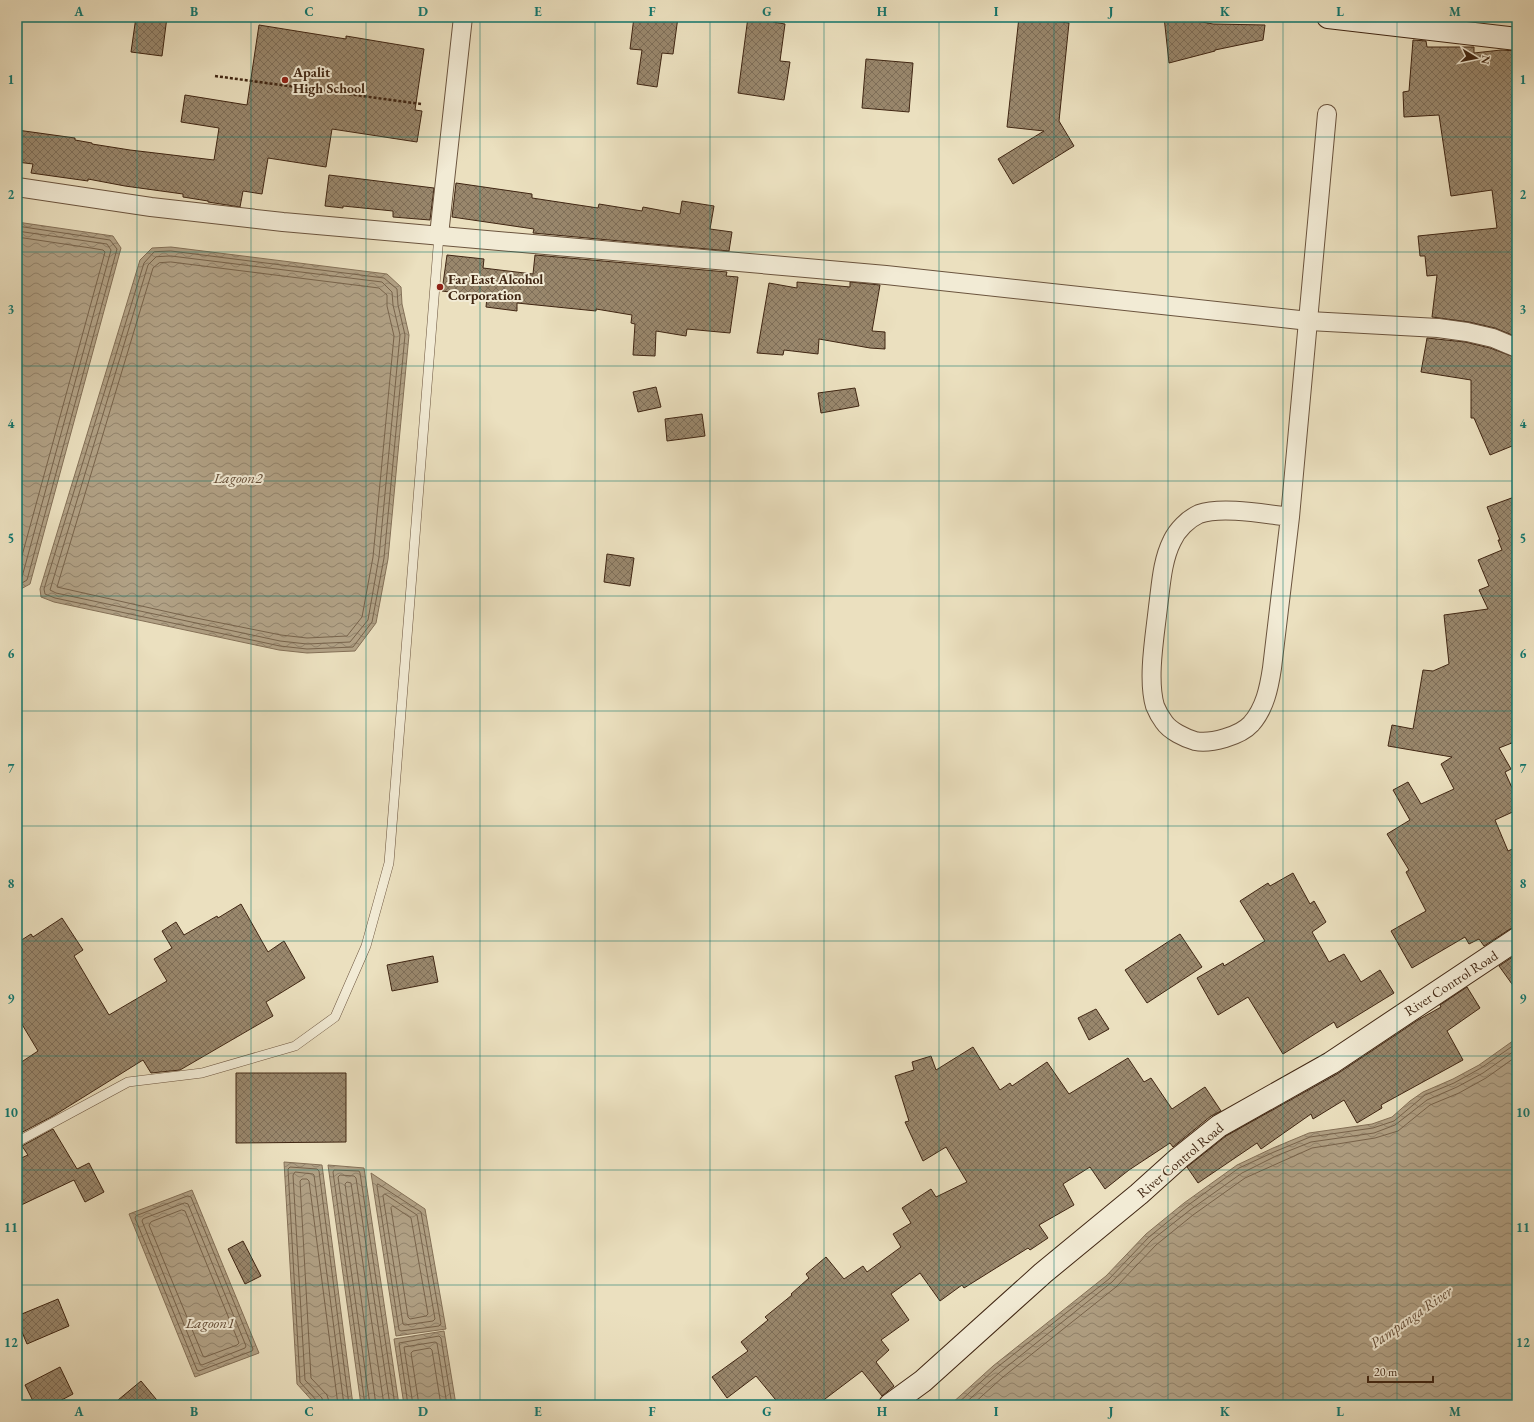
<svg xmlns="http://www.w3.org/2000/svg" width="1534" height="1422" viewBox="0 0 1534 1422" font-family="'EB Garamond',serif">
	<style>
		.water { fill: url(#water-waves); stroke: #847057 }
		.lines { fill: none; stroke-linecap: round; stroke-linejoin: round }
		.shore { stroke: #78644c; stroke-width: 1 }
		.building { fill: url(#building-cross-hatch); stroke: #402613 }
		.lane-casing { stroke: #6b543e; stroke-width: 10 }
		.street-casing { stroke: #6b543e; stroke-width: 20 }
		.secondary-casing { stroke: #402613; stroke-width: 24 }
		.path { stroke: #402613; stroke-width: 2.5; stroke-dasharray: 3 2; stroke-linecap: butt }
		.lane { stroke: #f2ebd5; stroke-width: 9 }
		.street { stroke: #f2ebd5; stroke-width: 18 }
		.secondary { stroke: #f2ebd5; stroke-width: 22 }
		.grid { fill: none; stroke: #0f766e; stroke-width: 1; stroke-opacity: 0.55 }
		.poi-dot { fill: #8f2418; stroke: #f2ebd5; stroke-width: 1.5 }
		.labels { text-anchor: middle; stroke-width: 4; stroke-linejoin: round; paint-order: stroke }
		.poi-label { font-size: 14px; font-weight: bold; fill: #402613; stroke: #f2ebd5; text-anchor: start }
		.street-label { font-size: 14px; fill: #402613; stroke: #f2ebd5 }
		.water-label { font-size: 15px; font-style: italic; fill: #624b35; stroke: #f2ebd5 }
		.neatline { fill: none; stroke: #0f766e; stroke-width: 1.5 }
		.grid-label { font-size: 13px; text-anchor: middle; font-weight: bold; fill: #0f766e }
	</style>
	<defs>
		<pattern id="water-waves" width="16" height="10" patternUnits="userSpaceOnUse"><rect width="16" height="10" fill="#b1a185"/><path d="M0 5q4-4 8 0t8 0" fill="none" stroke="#91836c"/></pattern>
		<pattern id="building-cross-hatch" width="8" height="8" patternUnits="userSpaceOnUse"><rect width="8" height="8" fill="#99876c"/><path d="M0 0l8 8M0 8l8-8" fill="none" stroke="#7e6e58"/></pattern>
	</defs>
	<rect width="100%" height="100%" fill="#ebe0bf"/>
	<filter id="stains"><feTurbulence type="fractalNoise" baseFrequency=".005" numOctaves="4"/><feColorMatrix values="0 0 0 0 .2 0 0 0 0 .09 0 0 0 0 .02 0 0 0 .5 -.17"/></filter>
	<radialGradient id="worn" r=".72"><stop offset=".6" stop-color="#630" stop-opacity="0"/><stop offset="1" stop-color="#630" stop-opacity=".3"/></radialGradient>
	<g class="water">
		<polygon points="17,222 113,236 121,248 30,584 19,590 17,589"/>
		<polygon points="171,247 387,274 401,287 402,304 409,335 388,559 376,623 355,651 307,653 279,650 54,602 41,597 40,589 140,260 152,248"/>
		<polygon points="1517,1038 1517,1405 950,1405 993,1366 1106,1276 1146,1234 1184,1203 1237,1165 1273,1148 1309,1133 1372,1124 1392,1117 1410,1101 1423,1092 1453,1079 1479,1065"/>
		<polygon points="284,1162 322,1165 353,1405 316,1405 297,1384"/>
		<polygon points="328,1165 364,1168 399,1405 361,1405"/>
		<polygon points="371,1173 425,1209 446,1329 396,1336"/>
		<polygon points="192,1190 259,1353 195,1377 129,1214"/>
		<polygon points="444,1331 456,1405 404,1405 394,1339"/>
	</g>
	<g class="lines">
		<g class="shore">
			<polyline points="17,226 110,240 117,249 27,580 17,586"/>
			<polyline points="17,231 107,244 111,250 22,577 17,581"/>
			<polyline points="17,237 91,248 103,250 105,252 17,574"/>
			<polygon points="171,251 384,278 397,289 398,305 405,335 384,558 372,622 353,647 307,649 280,646 55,598 45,594 44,589 144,263 154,252"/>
			<polygon points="171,256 382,282 392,292 393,305 400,335 379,557 368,620 350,642 307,644 280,641 56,593 50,590 148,265 156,257"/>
			<polygon points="171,262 379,288 387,295 387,306 394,336 373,557 362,617 347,636 307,638 281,635 186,616 57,587 153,268 159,263"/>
			<polygon points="378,1184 421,1212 441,1324 439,1326 401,1331 399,1330 377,1186"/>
			<polygon points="385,1194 417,1215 435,1319 433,1321 405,1325 403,1324 383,1196"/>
			<polygon points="188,1196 191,1197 253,1349 252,1351 199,1371 197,1370 135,1218 136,1216"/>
			<polygon points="185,1203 188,1204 246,1346 245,1348 202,1365 200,1364 142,1221 143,1219"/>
			<polygon points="393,1206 411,1218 428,1314 426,1316 410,1319 408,1317 391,1208"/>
			<polygon points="182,1210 185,1211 239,1343 237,1345 205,1357 203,1356 149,1225 151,1222"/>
			<polyline points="318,1405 317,1401 300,1382 288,1169 290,1167 317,1169 319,1171 349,1405"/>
			<polyline points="323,1405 322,1398 305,1380 293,1175 295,1172 313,1174 314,1175 344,1405"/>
			<polyline points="330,1405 327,1395 311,1378 300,1181 302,1179 307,1179 309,1181 338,1405"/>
			<polyline points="365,1405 333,1172 334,1170 359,1171 360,1173 395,1405"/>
			<polyline points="370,1405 338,1177 340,1175 354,1176 356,1178 390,1405"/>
			<polyline points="376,1405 345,1184 347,1182 351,1183 384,1405"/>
			<polyline points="408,1405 399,1343 439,1336 441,1338 452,1405"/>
			<polyline points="413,1405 404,1347 435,1342 437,1343 447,1405"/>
			<polyline points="419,1405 411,1353 413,1351 430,1348 432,1350 441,1405"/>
			<polyline points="956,1405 995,1369 1109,1279 1149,1237 1187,1206 1239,1168 1274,1152 1310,1137 1373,1128 1394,1121 1425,1095 1454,1083 1481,1068 1517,1043"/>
			<polyline points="963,1405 999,1373 1112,1282 1152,1240 1190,1210 1242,1173 1276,1156 1311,1142 1374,1133 1395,1125 1427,1100 1457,1087 1483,1073 1517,1049"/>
			<polyline points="972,1405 1003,1377 1116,1287 1156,1245 1193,1215 1245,1178 1312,1148 1375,1138 1398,1131 1430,1105 1459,1093 1486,1078 1517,1056"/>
		</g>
	</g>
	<g class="building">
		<polygon points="136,17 167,17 162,56 131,52"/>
		<polygon points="634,17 678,17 673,54 662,53 657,87 637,84 642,50 630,49"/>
		<polygon points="748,17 773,17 773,22 785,24 780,61 790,62 784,100 738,93"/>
		<polygon points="1019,17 1069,23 1059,121 1074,146 1013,184 998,159 1044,131 1007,127"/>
		<polygon points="1164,17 1175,17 1213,24 1265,25 1263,40 1215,50 1215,51 1169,63"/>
		<polygon points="259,25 346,39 346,36 424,49 415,110 422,111 417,142 332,129 326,167 268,158 262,194 243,191 240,207 208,202 208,201 183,197 183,194 125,186 88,179 88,181 31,173 33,164 17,162 17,130 75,138 75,140 92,143 92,144 130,150 214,160 219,128 181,122 185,95 247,105"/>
		<polygon points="1413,40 1426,41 1427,47 1474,47 1474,53 1501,50 1517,51 1517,337 1495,328 1469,322 1432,317 1437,275 1427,276 1425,256 1420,256 1418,236 1497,228 1492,190 1451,196 1439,115 1404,117 1403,92 1409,91"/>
		<polygon points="866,59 913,63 909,112 862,108"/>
		<polygon points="329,175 434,188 430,220 393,217 393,211 343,206 343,208 325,206"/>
		<polygon points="456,183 532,194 532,198 598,208 599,204 642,211 643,207 680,214 682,201 714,206 710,229 732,232 729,251 533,233 534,229 452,217"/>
		<polygon points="447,255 484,259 483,268 533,274 535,255 727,272 726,276 738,277 730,333 687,329 686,336 656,331 655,356 633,355 635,324 631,323 632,315 596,309 596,311 517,303 517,311 486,307 487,297 442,291"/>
		<polygon points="797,282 850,287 850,282 880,285 872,331 885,332 885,349 870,348 819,339 818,354 784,350 783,355 757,353 769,283 797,288"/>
		<polygon points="1427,338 1465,342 1490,348 1517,358 1517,444 1490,455 1474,418 1471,418 1471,380 1421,372"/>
		<polygon points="656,387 661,407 638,412 633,392"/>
		<polygon points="855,388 859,406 821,413 818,393"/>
		<polygon points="702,414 705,436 667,441 665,419"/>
		<polygon points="1517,496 1517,741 1499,748 1511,769 1505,772 1517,799 1517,810 1495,820 1508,851 1517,847 1517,927 1510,929 1484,946 1479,939 1469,944 1465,937 1412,968 1391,931 1426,911 1406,872 1409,870 1387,834 1410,820 1393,790 1408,782 1421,804 1454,789 1441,764 1452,757 1388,746 1392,725 1413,729 1423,670 1433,671 1449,664 1444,615 1488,609 1479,590 1489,586 1478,560 1502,550 1498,540 1500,540 1487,507"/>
		<polygon points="607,554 634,558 630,586 604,582"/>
		<polygon points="1293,873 1310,904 1314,901 1326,922 1312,932 1329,962 1344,954 1361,982 1380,970 1394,993 1337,1028 1334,1022 1283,1054 1248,997 1218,1015 1197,978 1223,963 1224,966 1265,941 1240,901 1268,883 1270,886"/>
		<polygon points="241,904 268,952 284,941 305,978 266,1002 273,1016 180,1070 151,1073 143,1060 53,1116 17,1135 17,1065 38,1051 17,1016 17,943 31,934 33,937 62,918 83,950 74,956 109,1015 167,981 154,959 172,948 162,931 176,922 184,935 217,916 218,918"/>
		<polygon points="1180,934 1202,967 1147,1003 1125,970"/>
		<polygon points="1517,954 1517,991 1499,966"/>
		<polygon points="433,956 438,982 392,991 387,965"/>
		<polygon points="1467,987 1480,1008 1447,1031 1463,1060 1381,1105 1382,1108 1357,1123 1344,1100 1313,1119 1311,1114 1261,1149 1257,1143 1198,1183 1187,1167 1226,1136 1337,1074 1418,1020 1441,1007 1440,1005"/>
		<polygon points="1096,1009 1109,1029 1089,1040 1078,1018"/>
		<polygon points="973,1047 1000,1090 1010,1083 1012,1086 1047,1062 1069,1094 1128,1058 1144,1082 1151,1078 1172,1109 1205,1087 1221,1111 1211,1116 1173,1147 1170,1143 1129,1170 1105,1189 1090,1167 1063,1184 1074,1205 1039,1225 1048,1238 1030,1250 1028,1248 964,1288 962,1285 940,1301 920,1273 891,1294 909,1320 881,1340 889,1350 876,1362 894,1386 882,1396 862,1371 817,1405 780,1405 756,1376 727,1398 712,1377 748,1351 741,1342 768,1320 765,1317 792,1295 791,1294 809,1278 806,1274 826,1257 844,1279 863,1266 867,1272 901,1247 893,1234 911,1223 902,1208 931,1189 936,1197 967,1182 946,1147 923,1161 905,1122 909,1121 895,1076 914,1070 912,1062 931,1056 936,1070"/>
		<polygon points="236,1073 346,1073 346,1142 236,1143"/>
		<polygon points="53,1129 77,1169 89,1163 104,1192 85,1202 74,1180 17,1207 17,1160 28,1155 22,1146"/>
		<polygon points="243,1241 261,1276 245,1284 228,1249"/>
		<polygon points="58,1299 69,1326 27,1344 17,1320 17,1316"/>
		<polygon points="60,1367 73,1394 52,1405 35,1405 25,1385"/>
		<polygon points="141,1381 161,1405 112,1405"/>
	</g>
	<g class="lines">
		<g class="lane-casing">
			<polyline id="lane" points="17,1142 128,1082 202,1073 295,1046 335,1017 366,946 389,863 439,235"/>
		</g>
		<g class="street-casing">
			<g id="street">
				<polyline points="17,187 151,207 283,222 886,275 1309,321 1438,328 1467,332 1493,338 1517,348"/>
				<polyline points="439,235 463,17"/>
				<path d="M 1290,517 C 1265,514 1222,506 1199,514 C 1188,519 1177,530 1172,541 C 1162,561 1161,585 1158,607 C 1155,635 1147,679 1155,706 C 1157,711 1161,718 1164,722 C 1170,731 1185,738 1195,741 C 1211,744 1240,736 1251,724 C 1265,708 1269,688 1272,668 L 1290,517 L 1327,114"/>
			</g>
		</g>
		<g class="secondary-casing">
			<g id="secondary">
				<polyline points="1328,17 1517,39"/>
				<polyline points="890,1405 923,1381 1043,1273 1139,1194 1179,1158 1219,1126 1331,1063 1517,939"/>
			</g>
		</g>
		<polyline class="path" points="215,76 421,104"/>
		<use href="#lane" class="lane"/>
		<use href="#street" class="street"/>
		<use href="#secondary" class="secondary"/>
	</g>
	<path class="grid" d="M 137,17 L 137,1405M 251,17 L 251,1405M 366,17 L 366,1405M 480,17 L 480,1405M 595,17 L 595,1405M 710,17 L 710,1405M 824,17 L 824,1405M 939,17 L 939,1405M 1054,17 L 1054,1405M 1168,17 L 1168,1405M 1283,17 L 1283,1405M 1397,17 L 1397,1405M 17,137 L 1517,137M 17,252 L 1517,252M 17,366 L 1517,366M 17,481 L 1517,481M 17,596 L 1517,596M 17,711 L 1517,711M 17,826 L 1517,826M 17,941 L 1517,941M 17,1056 L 1517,1056M 17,1170 L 1517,1170M 17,1285 L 1517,1285"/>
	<g class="poi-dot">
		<circle cx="285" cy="80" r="4"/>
		<circle cx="440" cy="287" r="4"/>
	</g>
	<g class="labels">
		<g class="poi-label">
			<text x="293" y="77">Apalit<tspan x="293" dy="16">High School</tspan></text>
			<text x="448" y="284">Far East Alcohol<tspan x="448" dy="16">Corporation</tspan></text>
		</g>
		<g class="street-label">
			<text transform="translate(1451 983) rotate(-33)" y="5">River Control Road</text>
			<text transform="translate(1180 1160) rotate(-40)" y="5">River Control Road</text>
		</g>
		<g class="water-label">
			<text x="238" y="483">Lagoon2</text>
			<text transform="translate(1411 1317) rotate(-35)" y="5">Pampanga River</text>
			<text x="210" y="1328">Lagoon1</text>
		</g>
	</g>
	<rect width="1534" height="1422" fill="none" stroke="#ebe0bf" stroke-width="44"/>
	<g transform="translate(1476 58) rotate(100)" stroke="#f2ebd5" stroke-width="3" paint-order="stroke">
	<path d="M0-3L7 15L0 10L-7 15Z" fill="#402613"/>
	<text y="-6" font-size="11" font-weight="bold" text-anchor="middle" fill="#402613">N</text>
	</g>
	<path d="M1368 1376v6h65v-6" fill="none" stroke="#402613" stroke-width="2"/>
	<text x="1374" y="1376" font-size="12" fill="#402613" stroke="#f2ebd5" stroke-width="3" paint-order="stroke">20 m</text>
	<rect x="22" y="22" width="1490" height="1378" class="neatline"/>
	<g class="grid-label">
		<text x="79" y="16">A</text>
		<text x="194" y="16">B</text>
		<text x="309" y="16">C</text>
		<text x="423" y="16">D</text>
		<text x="538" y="16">E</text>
		<text x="652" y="16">F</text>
		<text x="767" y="16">G</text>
		<text x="882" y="16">H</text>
		<text x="996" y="16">I</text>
		<text x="1111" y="16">J</text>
		<text x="1225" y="16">K</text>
		<text x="1340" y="16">L</text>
		<text x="1455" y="16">M</text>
		<text x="11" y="84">1</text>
		<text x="1523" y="84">1</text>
		<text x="11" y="199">2</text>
		<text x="1523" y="199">2</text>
		<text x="11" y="314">3</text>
		<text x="1523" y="314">3</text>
		<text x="11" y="428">4</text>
		<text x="1523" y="428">4</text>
		<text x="11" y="543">5</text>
		<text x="1523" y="543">5</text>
		<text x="11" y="658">6</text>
		<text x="1523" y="658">6</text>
		<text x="11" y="773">7</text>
		<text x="1523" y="773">7</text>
		<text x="11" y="888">8</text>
		<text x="1523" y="888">8</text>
		<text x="11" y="1003">9</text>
		<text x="1523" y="1003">9</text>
		<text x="11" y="1117">10</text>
		<text x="1523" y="1117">10</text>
		<text x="11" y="1232">11</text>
		<text x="1523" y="1232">11</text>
		<text x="11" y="1347">12</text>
		<text x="1523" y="1347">12</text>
		<text x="79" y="1416">A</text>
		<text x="194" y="1416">B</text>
		<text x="309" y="1416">C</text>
		<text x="423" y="1416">D</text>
		<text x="538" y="1416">E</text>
		<text x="652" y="1416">F</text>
		<text x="767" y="1416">G</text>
		<text x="882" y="1416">H</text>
		<text x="996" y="1416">I</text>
		<text x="1111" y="1416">J</text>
		<text x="1225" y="1416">K</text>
		<text x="1340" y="1416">L</text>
		<text x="1455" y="1416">M</text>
	</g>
	<rect width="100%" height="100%" filter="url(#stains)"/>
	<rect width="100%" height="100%" fill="url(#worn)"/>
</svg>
